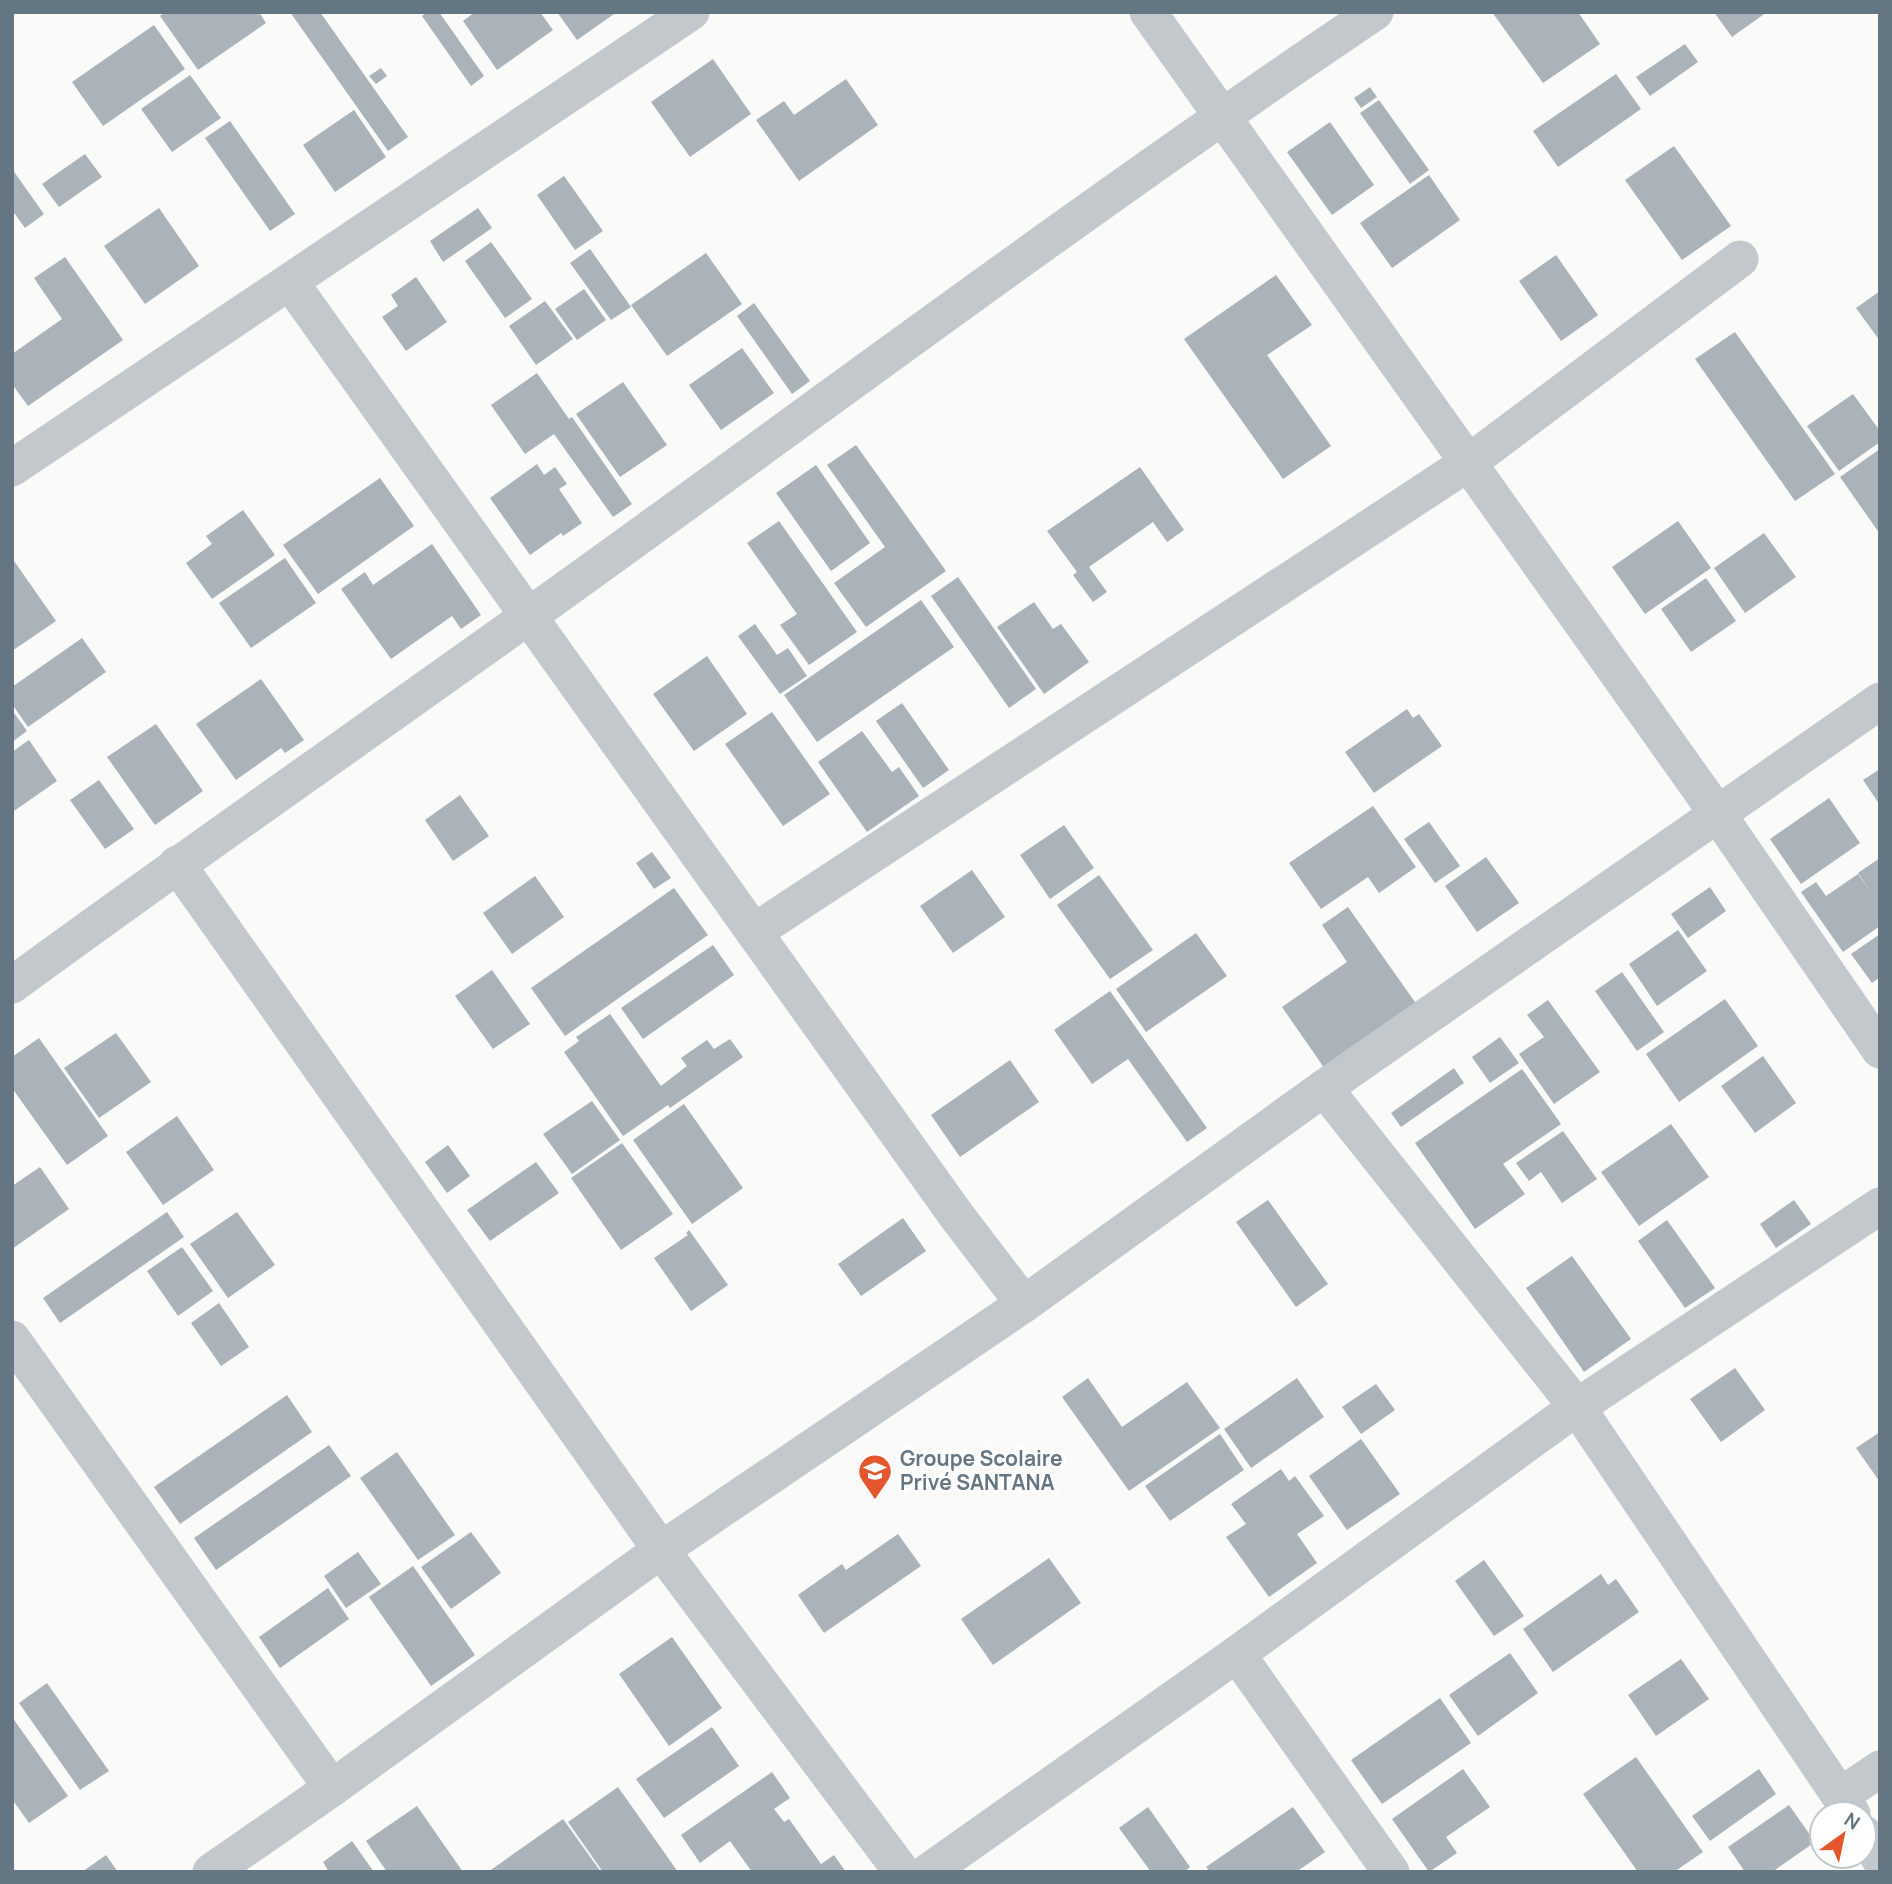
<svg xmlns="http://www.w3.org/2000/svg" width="1892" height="1884" viewBox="0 0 1892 1884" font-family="Manrope,sans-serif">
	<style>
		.building { fill: #aab3b9 }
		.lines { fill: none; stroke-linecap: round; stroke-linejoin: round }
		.minor { stroke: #c3c8cc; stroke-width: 37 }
		.labels { text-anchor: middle; stroke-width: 7; stroke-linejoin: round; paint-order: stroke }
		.poi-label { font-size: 21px; font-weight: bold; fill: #657683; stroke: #fff; text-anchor: start }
	</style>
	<rect width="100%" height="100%" fill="#fafaf8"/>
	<g class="building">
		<polygon points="165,12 259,12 266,23 198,70 160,16"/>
		<polygon points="290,12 320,12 408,137 388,151"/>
		<polygon points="427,12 439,12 484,76 471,86 422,16"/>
		<polygon points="475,12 540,12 553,30 497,70 463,21"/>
		<polygon points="557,12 617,12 577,40"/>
		<polygon points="1492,12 1578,12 1600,44 1543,83"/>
		<polygon points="1714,12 1767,12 1732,37"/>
		<polygon points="154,25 185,69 103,126 72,82"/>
		<polygon points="1685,44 1698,62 1650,96 1636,77"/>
		<polygon points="713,59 751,114 690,157 651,102"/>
		<polygon points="381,68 387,76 376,84 369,76"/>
		<polygon points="1616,74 1641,109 1558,167 1533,131"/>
		<polygon points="190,75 221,118 172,152 141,109"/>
		<polygon points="846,79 878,125 799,181 756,120 784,101 794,115"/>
		<polygon points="1370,87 1377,97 1361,108 1354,98"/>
		<polygon points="1379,100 1429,170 1410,184 1360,113"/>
		<polygon points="354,110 386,157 335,192 303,145"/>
		<polygon points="230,121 295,214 270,231 205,138"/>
		<polygon points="1330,122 1374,185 1332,215 1287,152"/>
		<polygon points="1674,146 1731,226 1682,260 1625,180"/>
		<polygon points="85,154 102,177 59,207 42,184"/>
		<polygon points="12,169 44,214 25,228 12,210"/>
		<polygon points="1429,175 1460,220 1392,268 1360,223"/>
		<polygon points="564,176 603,231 575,250 537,195"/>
		<polygon points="159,208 199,266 145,304 104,246"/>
		<polygon points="478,208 492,228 443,262 430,241"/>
		<polygon points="491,242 532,299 505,318 465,261"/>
		<polygon points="590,249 631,307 611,320 570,263"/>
		<polygon points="706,253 742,304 667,356 631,305"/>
		<polygon points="1556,255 1598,315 1561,341 1519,281"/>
		<polygon points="65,257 123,340 28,406 12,384 12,354 62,319 34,278"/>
		<polygon points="1276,275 1312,325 1267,355 1331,446 1283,479 1184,339"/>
		<polygon points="416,277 447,322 406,351 382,317 398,306 391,295"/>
		<polygon points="584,289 606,320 577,340 555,309"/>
		<polygon points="1880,291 1880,341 1856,308"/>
		<polygon points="545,301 573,339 536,365 509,326"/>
		<polygon points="754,303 810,381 792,394 737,316"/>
		<polygon points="1735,332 1835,474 1795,501 1695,359"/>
		<polygon points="742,348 774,393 721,430 689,385"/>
		<polygon points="537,373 569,419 572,417 632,504 613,517 554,434 525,454 491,405"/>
		<polygon points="623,382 667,445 620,477 576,414"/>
		<polygon points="1853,394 1880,431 1880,442 1839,471 1807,426"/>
		<polygon points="856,445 946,571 866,627 834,583 885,547 827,465"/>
		<polygon points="1880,449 1880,534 1840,477"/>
		<polygon points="537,464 544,475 555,467 567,484 559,489 582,523 563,536 561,533 530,555 490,498"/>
		<polygon points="816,465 870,543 831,571 776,493"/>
		<polygon points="1140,467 1184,530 1167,542 1153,522 1089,567 1107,592 1093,602 1073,575 1077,572 1047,531"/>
		<polygon points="380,478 414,526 318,594 283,545"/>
		<polygon points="243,510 275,555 212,599 186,563 212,544 206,536"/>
		<polygon points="779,521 857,632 809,665 780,625 797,614 747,543"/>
		<polygon points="1678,521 1711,568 1645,614 1612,567"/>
		<polygon points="1764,533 1796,577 1745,613 1714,568"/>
		<polygon points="432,544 481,615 461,629 452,616 391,659 341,589 365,572 373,585"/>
		<polygon points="12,558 56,621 12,651"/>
		<polygon points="285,558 316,603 251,648 219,603"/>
		<polygon points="958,577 1036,689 1009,708 931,596"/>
		<polygon points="1706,578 1736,621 1691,652 1661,609"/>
		<polygon points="921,600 954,647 817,742 784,695"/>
		<polygon points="1034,602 1053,629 1061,624 1089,662 1044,694 997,627"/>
		<polygon points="755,624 777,655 788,648 807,676 780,694 738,636"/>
		<polygon points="82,638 106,672 28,727 12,704 12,687"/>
		<polygon points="707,656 747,714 694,751 653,694"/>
		<polygon points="261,679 304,740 285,753 281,748 236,780 196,724"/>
		<polygon points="902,703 949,770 923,788 876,721"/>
		<polygon points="1407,709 1413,718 1419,714 1442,746 1374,793 1345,752"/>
		<polygon points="12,710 27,731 12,742"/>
		<polygon points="772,712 830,794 783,826 725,744"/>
		<polygon points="156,724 203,791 155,825 107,757"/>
		<polygon points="862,731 892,772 899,767 919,796 867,832 818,762"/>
		<polygon points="29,740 57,781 14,811 12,752"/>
		<polygon points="1880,769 1880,805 1863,780"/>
		<polygon points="99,780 134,829 105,849 70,800"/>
		<polygon points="460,795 489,836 453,861 425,820"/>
		<polygon points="1829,798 1860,843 1801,884 1770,839"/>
		<polygon points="1373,806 1416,867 1379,893 1368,877 1321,909 1289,863"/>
		<polygon points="1429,822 1460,866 1435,883 1404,839"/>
		<polygon points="1064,825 1094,868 1050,899 1020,855"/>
		<polygon points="652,852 671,878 654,889 636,863"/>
		<polygon points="1486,857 1519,903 1477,932 1445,886"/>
		<polygon points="1880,858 1880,926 1843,952 1801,892 1816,882 1826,896 1858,874 1872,894 1858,873"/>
		<polygon points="972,870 1005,917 953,953 920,906"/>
		<polygon points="1099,875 1153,950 1110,979 1057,905"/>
		<polygon points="535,876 564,917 512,954 483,913"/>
		<polygon points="1710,887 1726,911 1688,938 1671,914"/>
		<polygon points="674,888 708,935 565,1036 531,988"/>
		<polygon points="1348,907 1417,1005 1325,1069 1282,1007 1347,962 1322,925"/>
		<polygon points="1678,930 1707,971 1657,1006 1629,964"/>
		<polygon points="1196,933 1227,976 1146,1032 1116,989"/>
		<polygon points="1880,934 1880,977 1872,983 1851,954"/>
		<polygon points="713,945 734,975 643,1039 621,1008"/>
		<polygon points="492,970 530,1024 493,1049 455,996"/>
		<polygon points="1622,972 1664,1032 1637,1051 1595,991"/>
		<polygon points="1110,991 1207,1128 1187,1142 1128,1059 1092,1084 1054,1030"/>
		<polygon points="1725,999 1758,1046 1679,1102 1646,1054"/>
		<polygon points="1548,1000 1600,1072 1554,1104 1519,1054 1544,1037 1527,1015"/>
		<polygon points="610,1014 661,1086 687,1066 681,1058 707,1040 714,1049 730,1039 743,1057 670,1108 668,1105 623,1136 564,1052 579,1041 576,1037"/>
		<polygon points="116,1033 151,1082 99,1118 64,1068"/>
		<polygon points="1500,1037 1519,1063 1490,1083 1472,1057"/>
		<polygon points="39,1038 108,1136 67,1165 12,1088 12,1057"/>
		<polygon points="1763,1056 1796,1103 1755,1133 1721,1086"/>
		<polygon points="1010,1060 1039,1102 960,1157 931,1115"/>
		<polygon points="1454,1068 1464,1083 1401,1127 1391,1113"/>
		<polygon points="1522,1069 1561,1124 1503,1164 1525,1194 1475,1229 1415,1143"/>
		<polygon points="592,1101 620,1140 572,1174 543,1134"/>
		<polygon points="684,1104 743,1188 692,1224 633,1140"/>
		<polygon points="177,1116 214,1170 163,1205 126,1152"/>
		<polygon points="1671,1124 1709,1177 1639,1226 1601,1172"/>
		<polygon points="1563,1131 1597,1179 1562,1203 1541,1172 1529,1181 1516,1163"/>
		<polygon points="622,1143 673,1214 621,1250 571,1178"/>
		<polygon points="448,1145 470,1176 447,1193 425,1162"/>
		<polygon points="536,1162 559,1193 490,1241 467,1210"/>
		<polygon points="40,1167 69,1209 12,1249 12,1186"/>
		<polygon points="1268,1200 1328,1284 1296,1307 1236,1222"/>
		<polygon points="1794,1200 1811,1224 1776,1248 1760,1224"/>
		<polygon points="167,1212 184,1237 60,1323 43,1298"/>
		<polygon points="237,1212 275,1265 228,1298 190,1244"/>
		<polygon points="903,1218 926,1251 861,1296 838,1264"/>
		<polygon points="1667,1220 1715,1288 1685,1308 1638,1241"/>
		<polygon points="689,1230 728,1285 691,1311 654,1258 688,1235 686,1233"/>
		<polygon points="182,1247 213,1291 178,1316 147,1271"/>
		<polygon points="1572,1256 1631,1339 1584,1372 1526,1288"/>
		<polygon points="219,1303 249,1347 221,1366 191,1323"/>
		<polygon points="1735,1368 1765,1410 1721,1442 1690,1399"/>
		<polygon points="1088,1378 1122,1427 1187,1382 1220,1428 1129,1491 1062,1397"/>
		<polygon points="1297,1378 1324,1417 1251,1468 1224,1429"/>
		<polygon points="1376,1384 1395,1410 1361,1434 1342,1407"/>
		<polygon points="287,1395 312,1432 180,1524 154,1487"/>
		<polygon points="1880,1432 1880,1482 1856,1448"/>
		<polygon points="1220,1434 1244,1470 1170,1521 1145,1486"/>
		<polygon points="1361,1439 1400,1494 1347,1530 1309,1476"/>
		<polygon points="329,1445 351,1476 216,1570 194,1538"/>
		<polygon points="397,1452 455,1535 418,1560 360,1478"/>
		<polygon points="1281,1469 1289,1481 1295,1476 1324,1516 1297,1534 1317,1563 1269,1597 1226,1537 1246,1524 1231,1504"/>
		<polygon points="471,1532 501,1573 451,1609 421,1567"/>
		<polygon points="898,1534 921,1566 824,1633 798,1595 842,1564 846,1570"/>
		<polygon points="358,1552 381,1584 346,1608 324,1576"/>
		<polygon points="1049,1558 1081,1603 993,1665 961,1619"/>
		<polygon points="1484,1560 1524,1616 1494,1636 1455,1581"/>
		<polygon points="413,1566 475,1655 431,1686 369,1597"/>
		<polygon points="1601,1574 1608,1585 1616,1579 1639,1612 1553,1672 1523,1629"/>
		<polygon points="328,1588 349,1619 280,1668 259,1637"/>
		<polygon points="672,1637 722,1708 669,1746 619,1674"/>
		<polygon points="1510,1653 1538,1693 1478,1736 1449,1695"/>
		<polygon points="1681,1659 1709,1699 1656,1736 1628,1695"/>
		<polygon points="47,1683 109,1771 80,1790 19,1703"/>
		<polygon points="1440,1698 1471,1743 1382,1804 1351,1760"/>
		<polygon points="12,1717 68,1796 29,1823 12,1799"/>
		<polygon points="712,1727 739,1766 664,1818 636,1779"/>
		<polygon points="1636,1757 1703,1852 1674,1872 1638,1872 1583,1794"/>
		<polygon points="1463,1769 1490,1807 1446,1837 1457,1853 1429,1872 1392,1819"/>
		<polygon points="1759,1769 1776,1794 1710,1841 1692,1816"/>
		<polygon points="772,1772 790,1798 774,1809 784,1822 789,1819 821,1864 834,1855 846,1872 752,1872 730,1841 700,1863 681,1835"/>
		<polygon points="618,1787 678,1872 603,1872 568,1822"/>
		<polygon points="1789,1805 1815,1842 1772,1872 1745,1872 1728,1847"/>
		<polygon points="417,1806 463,1872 387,1872 366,1841"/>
		<polygon points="1148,1807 1190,1867 1184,1872 1151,1872 1119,1828"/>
		<polygon points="1293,1807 1325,1852 1296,1872 1210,1872 1206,1867"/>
		<polygon points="563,1819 601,1872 488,1872"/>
		<polygon points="352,1841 374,1872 329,1872 323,1862"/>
		<polygon points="106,1855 118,1872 82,1872"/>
	</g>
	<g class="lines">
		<g class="minor">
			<polyline points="1148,12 1717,813 1880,1050"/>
			<polyline points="290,282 956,1215 1024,1304"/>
			<polyline points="12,468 691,12"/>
			<polyline points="177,864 661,1550 902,1872"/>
			<polyline points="754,932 1468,463 1740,259"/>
			<path d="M 12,985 C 207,842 406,705 601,564 C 858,378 1112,189 1375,12"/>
			<polyline points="1324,1088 1577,1407 1852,1814"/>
			<polyline points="12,1339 332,1788"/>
			<polyline points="1237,1654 1391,1872"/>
			<polyline points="1840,1796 1880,1769"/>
			<polyline points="1864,1834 1880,1859"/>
			<polyline points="211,1872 332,1788 661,1550 1024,1304 1324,1088 1880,701"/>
			<polyline points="928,1872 1237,1654 1577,1407 1880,1206"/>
		</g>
	</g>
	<defs>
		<g id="school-pin" transform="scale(1.75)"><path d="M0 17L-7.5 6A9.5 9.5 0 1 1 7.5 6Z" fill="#e4572e" stroke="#fff"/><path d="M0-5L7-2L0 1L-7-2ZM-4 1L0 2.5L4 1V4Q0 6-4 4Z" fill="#fff"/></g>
	</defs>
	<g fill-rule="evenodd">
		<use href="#school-pin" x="875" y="1471"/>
	</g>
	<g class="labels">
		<g class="poi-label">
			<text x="900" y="1466">Groupe Scolaire<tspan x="900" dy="24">Privé SANTANA</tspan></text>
		</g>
	</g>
	<rect width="1892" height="1884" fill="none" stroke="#657683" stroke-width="28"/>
	<g transform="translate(1843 1835) rotate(33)"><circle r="33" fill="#ffffff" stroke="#c1c8cd" stroke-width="2"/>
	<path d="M0-5L12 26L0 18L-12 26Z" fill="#e4572e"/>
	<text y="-10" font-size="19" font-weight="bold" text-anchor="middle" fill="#657683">N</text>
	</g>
</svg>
